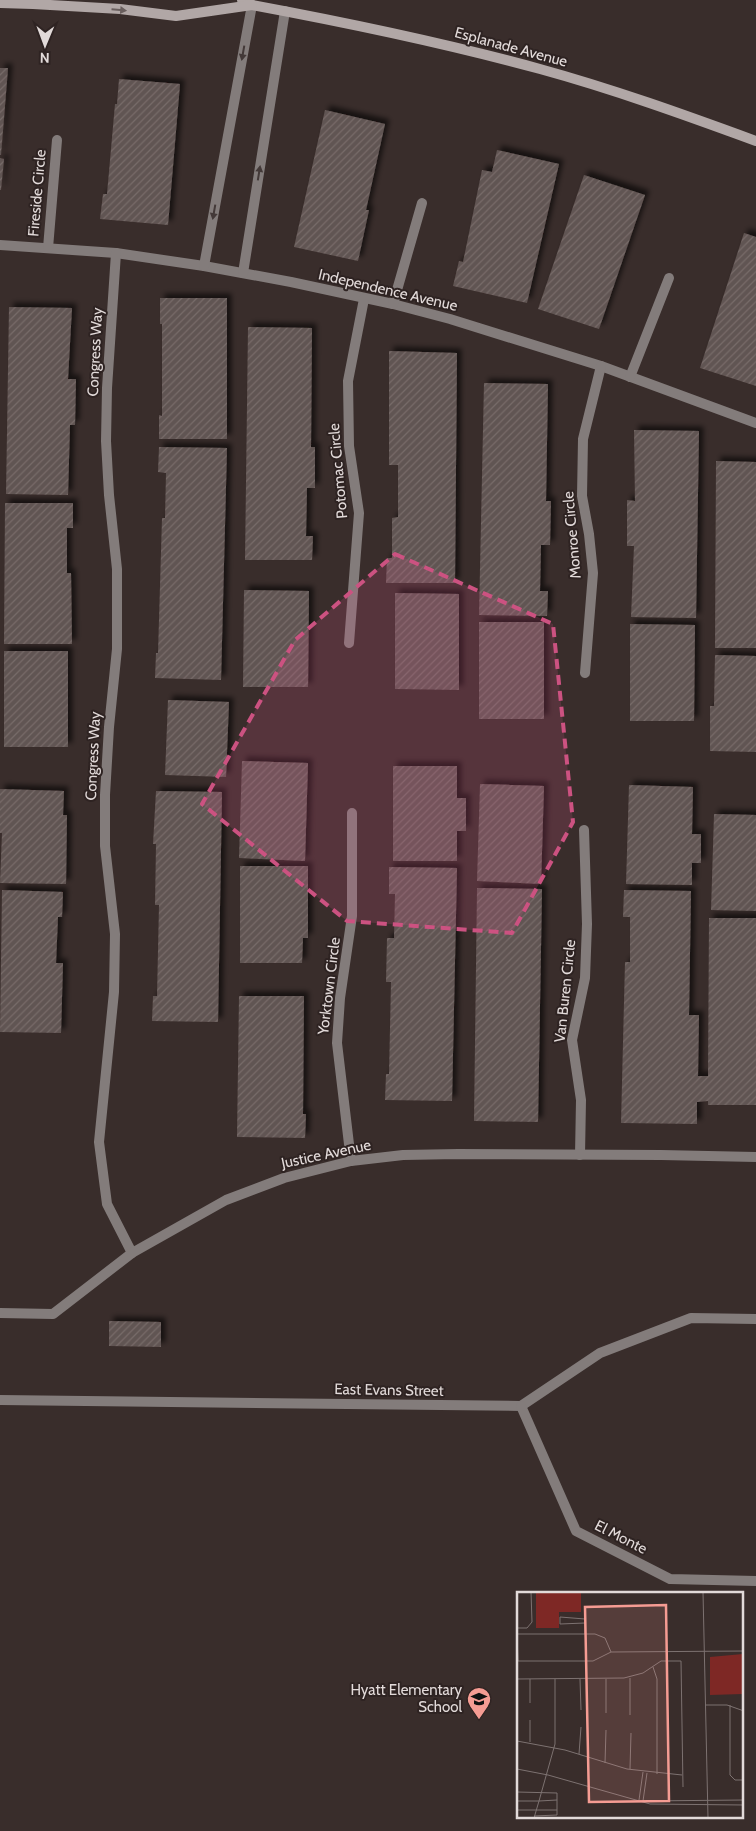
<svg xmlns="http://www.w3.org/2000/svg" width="756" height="1831" viewBox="0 0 756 1831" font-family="Cabin,sans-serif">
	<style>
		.building { fill: url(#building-hatch); filter: url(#shadow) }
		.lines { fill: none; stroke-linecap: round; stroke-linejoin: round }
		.minor { stroke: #837c7b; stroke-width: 10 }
		.secondary { stroke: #b1a7a6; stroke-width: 10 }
		.oneway { fill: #695e5d }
		.oneway2 { fill: #433938 }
		.marked { fill: #cc5281; fill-opacity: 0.2; stroke: #cc5281; stroke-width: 4; stroke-dasharray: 10 6; stroke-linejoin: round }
		.labels { text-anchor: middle; stroke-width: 4; stroke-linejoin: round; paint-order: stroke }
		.street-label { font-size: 15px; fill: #e2dad9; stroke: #2e2322 }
		.poi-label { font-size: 15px; fill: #e2dad9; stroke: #2e2322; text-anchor: end }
		.inset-road { fill: none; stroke: #7d7271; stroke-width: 1 }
		.view { fill: #f59c93; fill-opacity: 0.15; stroke: #f59c93; stroke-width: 2.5 }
		.inset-edge { fill: none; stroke: #e2dad9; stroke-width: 2.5 }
	</style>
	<defs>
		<pattern id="building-hatch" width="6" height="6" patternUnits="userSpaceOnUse" patternTransform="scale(1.25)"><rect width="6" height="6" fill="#615452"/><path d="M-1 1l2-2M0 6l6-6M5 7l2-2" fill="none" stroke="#776c6a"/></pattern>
		<filter id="shadow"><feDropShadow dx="4.5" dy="-4.5" stdDeviation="2.5" flood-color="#0009"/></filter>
	</defs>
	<rect width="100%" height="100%" fill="#392d2b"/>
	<g class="building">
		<polygon points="0,68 8,68 1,155 0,155"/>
		<polygon points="119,79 180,84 168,225 100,219 103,194 107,194 115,104 117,104"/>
		<polygon points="325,110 385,124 366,210 369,210 358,261 294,247"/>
		<polygon points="497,150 559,164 527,303 453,286 459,261 463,262 482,170 492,172"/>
		<polygon points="0,158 4,159 1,190 0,190"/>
		<polygon points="584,175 645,195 599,329 538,309"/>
		<polygon points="744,233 756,237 756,386 700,368"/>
		<polygon points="160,298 227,298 227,439 159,439 159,415 162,416 162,324 160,324"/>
		<polygon points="9,307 72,308 68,379 76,379 75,425 70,425 68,495 6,494"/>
		<polygon points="248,327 312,328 311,447 315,447 315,488 307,488 306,536 313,536 312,560 245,560"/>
		<polygon points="389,351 457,353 455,583 386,583 387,558 392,558 392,518 398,517 398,465 389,465"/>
		<polygon points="484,383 548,384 546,501 551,501 550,545 541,545 540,591 548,591 547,616 479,615"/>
		<polygon points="634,430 699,431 696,618 631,617 634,546 627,546 627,500 635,501"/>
		<polygon points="159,447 227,448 221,680 155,678 156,653 158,653 162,518 165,518 166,473 158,472"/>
		<polygon points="716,461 756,462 756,648 715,648"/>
		<polygon points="5,503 73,503 73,528 67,528 67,573 71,573 72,644 4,644"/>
		<polygon points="244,590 309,591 308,687 243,687"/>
		<polygon points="395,593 459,594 459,690 395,689"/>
		<rect x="479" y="622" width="65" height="97"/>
		<polygon points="630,624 695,625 694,721 630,721"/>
		<rect x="4" y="651" width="64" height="96"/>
		<polygon points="715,655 756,656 756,752 710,751 710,706 714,706"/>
		<polygon points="168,700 229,702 226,777 165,775"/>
		<polygon points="242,761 308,763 305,861 239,858"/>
		<polygon points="393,766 457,766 457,798 466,798 466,831 457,831 457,861 393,861"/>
		<polygon points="480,784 544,786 541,884 477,881"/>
		<polygon points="629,785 693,787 692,834 701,834 701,863 692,863 692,885 626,884"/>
		<polygon points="0,789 64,791 63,815 67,815 66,884 0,883 2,833 0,833"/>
		<polygon points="156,791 222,792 218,1022 152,1021 153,996 157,996 159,905 155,905 156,844 153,844"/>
		<polygon points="714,814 756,815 756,911 711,910"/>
		<polygon points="240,866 308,866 308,938 303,938 302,963 240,963"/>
		<polygon points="389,867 457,868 452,1101 385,1100 386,1074 389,1074 391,982 386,982 387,938 394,938 395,894 389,894"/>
		<polygon points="477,888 542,889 538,1122 474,1121"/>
		<polygon points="2,890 63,892 62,917 58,917 56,963 63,963 61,1033 0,1032"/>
		<polygon points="624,890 691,891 689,1015 699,1015 698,1076 708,1076 709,918 756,918 756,1105 708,1105 708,1101 697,1102 697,1124 621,1123 625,962 630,962 630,917 623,917"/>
		<polygon points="239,996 304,996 303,1114 306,1114 305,1138 237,1137"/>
		<polygon points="109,1321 161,1322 161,1347 109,1346"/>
	</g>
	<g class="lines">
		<g class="minor">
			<polyline points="0,245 116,253 204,266 291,282 393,304 450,319 601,366 756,423"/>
			<polyline points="48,248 57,140"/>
			<polyline points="116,253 107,388 106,441 109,495 117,569 117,649 109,727 105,795 105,846 115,934 114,992 99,1142 107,1204 132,1253"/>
			<polyline points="204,266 252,5"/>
			<polyline points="243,273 285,11"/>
			<polyline points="393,304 422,203"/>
			<polyline points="630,377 669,278"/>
			<polyline points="349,643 359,513 349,446 348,381 364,299"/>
			<polyline points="585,673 593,573 589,534 582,496 583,439 601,366"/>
			<polyline points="580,1155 581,1100 572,1040 585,978 587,924 584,830"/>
			<polyline points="351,1161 337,1043 340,998 352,916 352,813"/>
			<polyline points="0,1313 53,1314 132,1253 226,1200 284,1178 351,1161 403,1155 458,1154 661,1155 756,1157"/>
			<polyline points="0,1400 521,1406 600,1353 691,1318 756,1319"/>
			<polyline points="521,1406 576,1531 670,1579 756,1581"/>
		</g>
		<g class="secondary">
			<path d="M 242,0 L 252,5 C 349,23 445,43 540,69 C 613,89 685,115 756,141"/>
			<polyline points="0,3 33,4 120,9 176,16 252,5"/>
		</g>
	</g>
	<defs><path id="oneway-solid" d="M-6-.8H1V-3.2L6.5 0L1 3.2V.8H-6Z" transform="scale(1.25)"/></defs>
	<use class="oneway" href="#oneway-solid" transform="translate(119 10) rotate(5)"/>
	<g class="oneway2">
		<use href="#oneway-solid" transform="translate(243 53) rotate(100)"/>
		<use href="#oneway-solid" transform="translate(259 173) rotate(-81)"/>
		<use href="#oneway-solid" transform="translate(214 212) rotate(100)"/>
	</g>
	<path class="marked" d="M 395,554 L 553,624 L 573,822 L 512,933 L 347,921 L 202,804 L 295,640 Z"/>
	<defs>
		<g id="school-pin" transform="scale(1.25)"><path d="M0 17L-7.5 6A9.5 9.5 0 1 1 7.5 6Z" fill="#f59c93" stroke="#2e2322"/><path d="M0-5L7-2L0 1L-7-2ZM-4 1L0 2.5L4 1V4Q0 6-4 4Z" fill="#111"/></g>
	</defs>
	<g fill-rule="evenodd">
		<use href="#school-pin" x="479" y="1699"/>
	</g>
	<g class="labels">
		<g class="street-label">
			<text transform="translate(511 47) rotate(15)" y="5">Esplanade Avenue</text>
			<text transform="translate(37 193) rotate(-85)" y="5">Fireside Circle</text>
			<text transform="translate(388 290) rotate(13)" y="5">Independence Avenue</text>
			<text transform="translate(95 352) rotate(-87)" y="5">Congress Way</text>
			<text transform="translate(338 471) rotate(-95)" y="5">Potomac Circle</text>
			<text transform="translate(572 535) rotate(-95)" y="5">Monroe Circle</text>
			<text transform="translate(93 756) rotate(-87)" y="5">Congress Way</text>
			<text transform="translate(329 986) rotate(-83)" y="5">Yorktown Circle</text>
			<text transform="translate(565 991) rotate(-84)" y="5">Van Buren Circle</text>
			<text transform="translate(326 1154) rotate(-12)" y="5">Justice Avenue</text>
			<text transform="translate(389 1390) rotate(1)" y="5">East Evans Street</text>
			<text transform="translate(621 1537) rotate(27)" y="5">El Monte</text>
		</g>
		<g class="poi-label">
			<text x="462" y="1695">Hyatt Elementary<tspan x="462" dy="17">School</tspan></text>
		</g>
	</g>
	<g transform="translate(517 1592)">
		<rect width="226" height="226" fill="#392d2b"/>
		<path d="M 19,0 L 64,0 L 64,20 L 42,20 L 42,36 L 19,36 Z" fill="#7e2825"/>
		<path d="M 226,62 L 226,102 L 193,103 L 193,65 Z" fill="#7e2825"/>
		<path class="inset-road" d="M 186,0 L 191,226M 68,31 L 43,32 L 43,25 L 68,27 L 68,42M 0,36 L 10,36 L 15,30 L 14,0M 0,42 L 78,42 L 88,46 L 94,60M 0,42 L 1,69M 0,69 L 76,69 L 94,60 L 227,59M 136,75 L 140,87 L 140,182M 113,86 L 113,123M 0,87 L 107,86 L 126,81 L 144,69 L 164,69 L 166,195M 13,87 L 13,111M 63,87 L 64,118M 89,87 L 89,121M 188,113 L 210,113 L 227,119M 213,113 L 213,183 L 218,188 L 227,188M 13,128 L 13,150M 0,149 L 48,158 L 110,177 L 165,183M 62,162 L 64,135M 88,171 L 89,138M 0,177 L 31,183 L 133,212 L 227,213M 113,177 L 114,141M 0,200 L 40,201 L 40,223 L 17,224M 122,208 L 126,180M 0,209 L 22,209 L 17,226M 22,209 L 38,152 L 38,87M 22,209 L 40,208M 126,209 L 130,181M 126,209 L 227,208M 0,218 L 40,218"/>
		<path class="view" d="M 149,13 L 152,209 L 72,210 L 68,15 Z"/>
		<rect width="226" height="226" class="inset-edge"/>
	</g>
	<g transform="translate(45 45) rotate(181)" stroke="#2e2322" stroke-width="4" paint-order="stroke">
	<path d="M0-4L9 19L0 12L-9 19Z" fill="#e2dad9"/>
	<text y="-8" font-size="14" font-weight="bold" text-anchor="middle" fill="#e2dad9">N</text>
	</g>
</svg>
